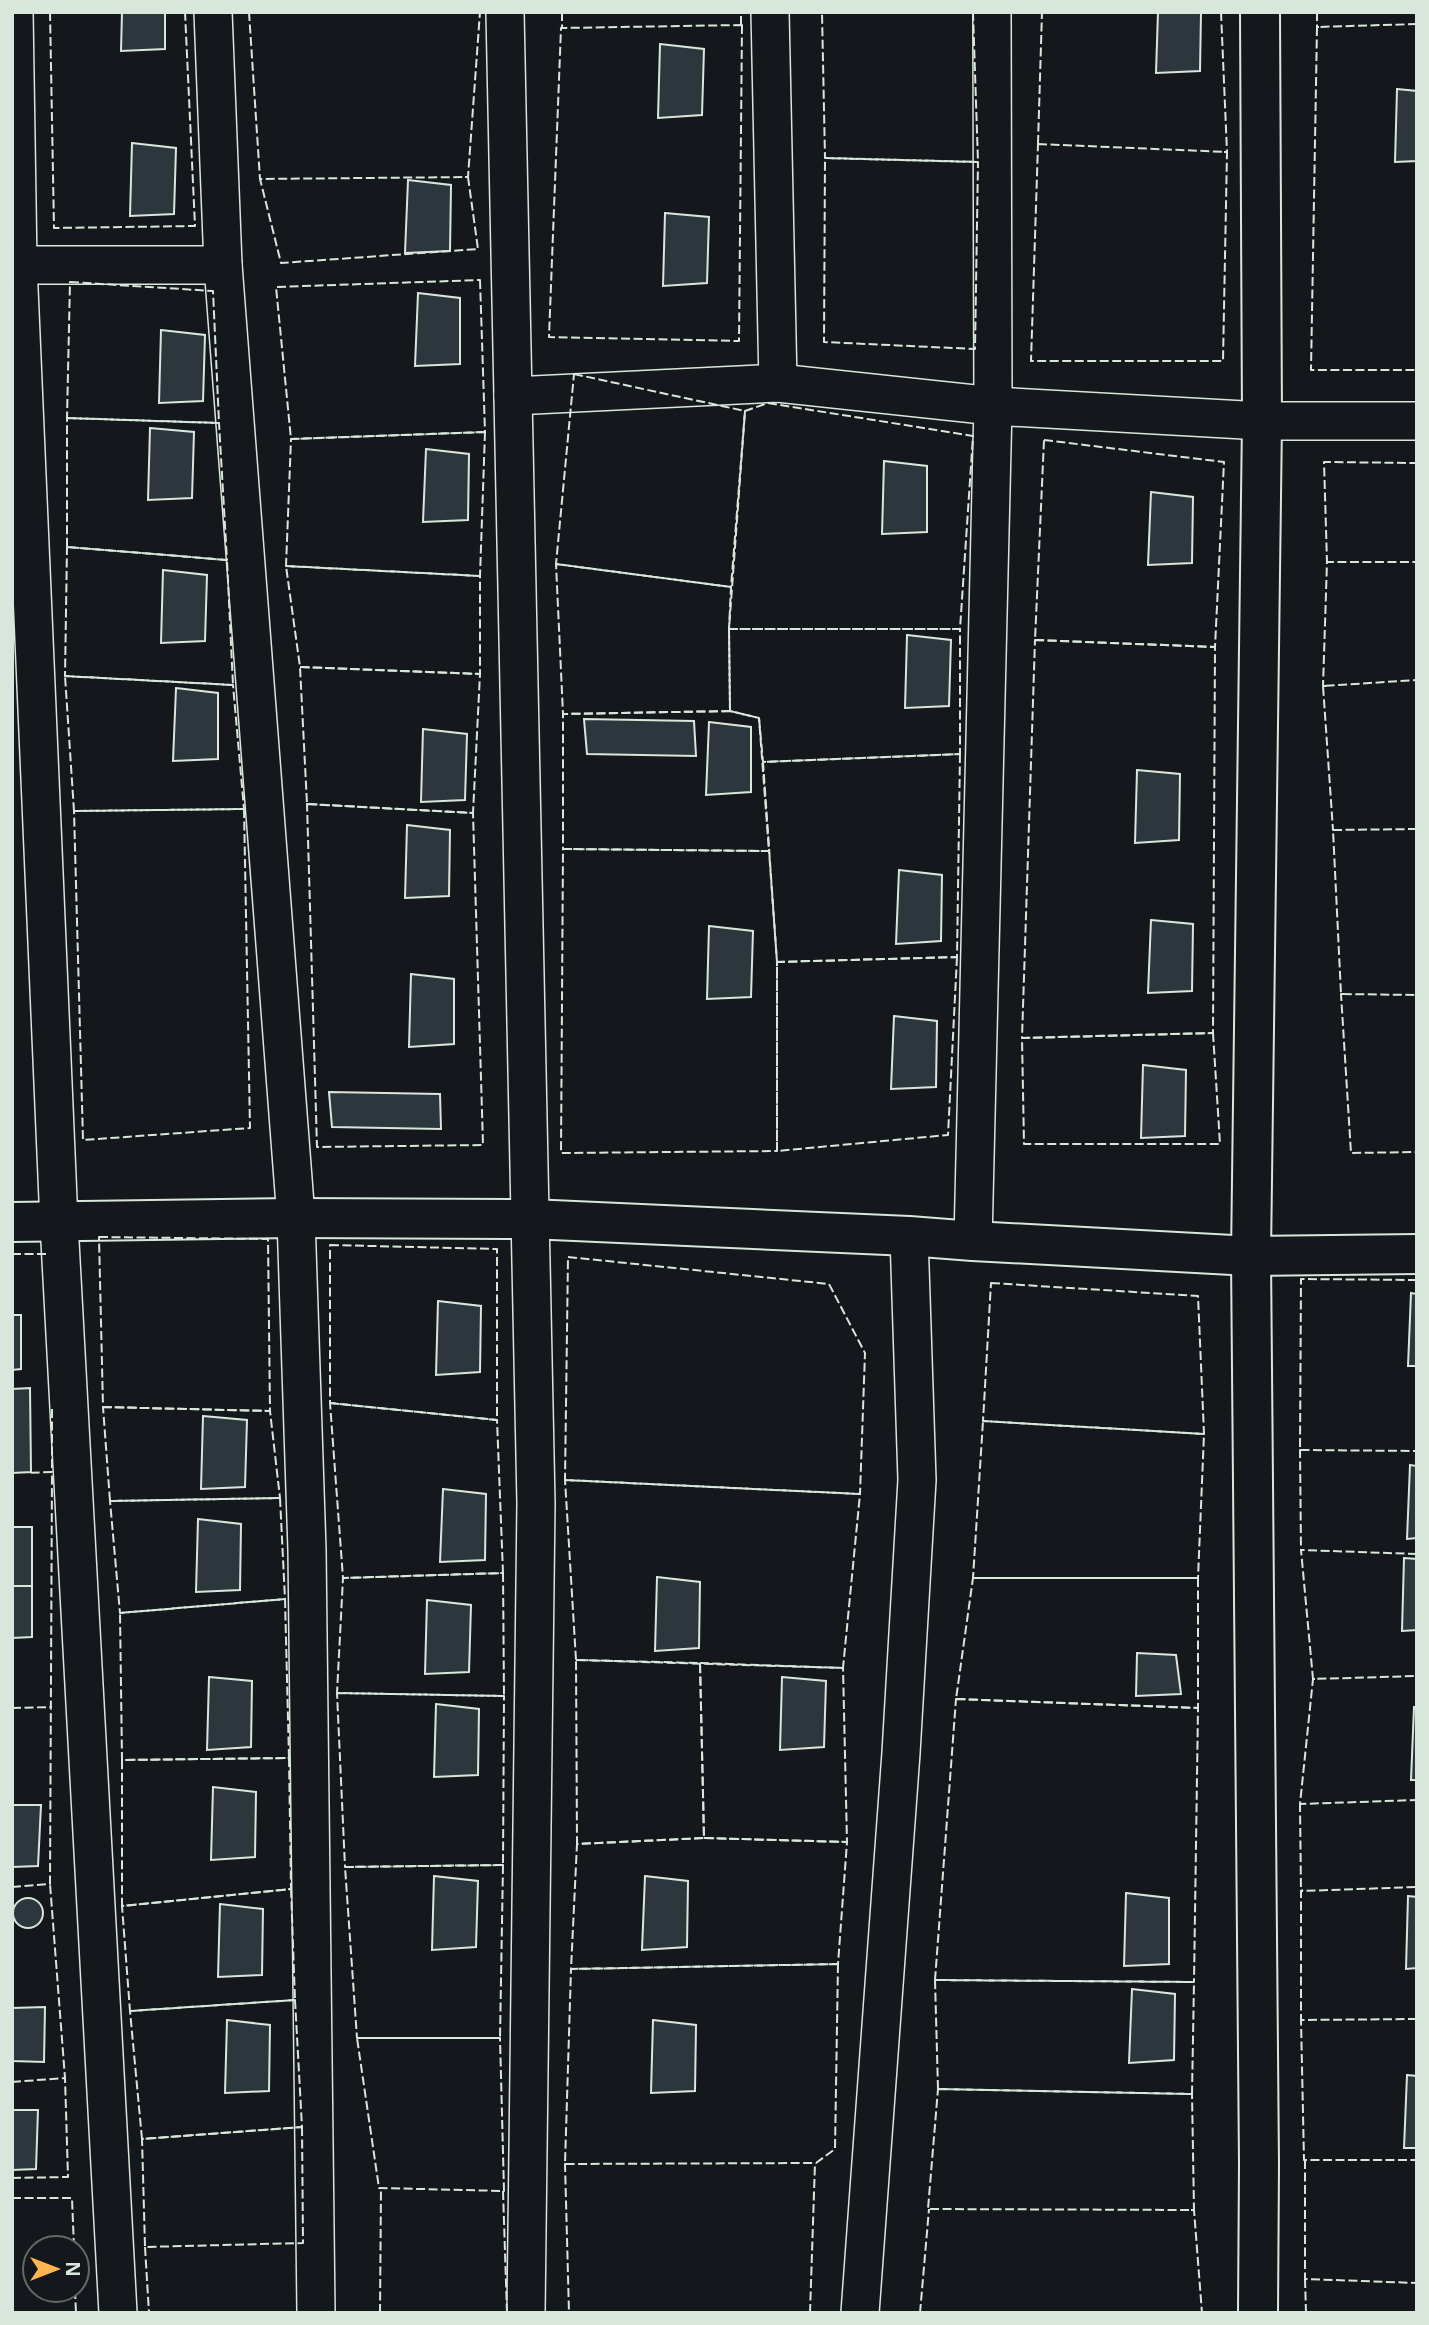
<svg xmlns="http://www.w3.org/2000/svg" width="1429" height="2325" viewBox="0 0 1429 2325" font-family="'Noto Sans',sans-serif">
	<style>
		.building { fill: #2c363c; stroke: #d8e6dc; stroke-width: 2 }
		.lines { fill: none; stroke-linecap: round; stroke-linejoin: round }
		.minor-casing { stroke: #d8e6dc; stroke-width: 40 }
		.tertiary-casing { stroke: #d8e6dc; stroke-width: 42 }
		.minor { stroke: #14181c; stroke-width: 37 }
		.tertiary { stroke: #14181c; stroke-width: 38 }
		.fence { stroke: #d8e6dc; stroke-width: 2; stroke-dasharray: 9 3.5; stroke-linecap: butt }
	</style>
	<rect width="100%" height="100%" fill="#14181c"/>
	<g class="building">
		<polygon points="122,12 165,12 165,49 121,51"/>
		<polygon points="1158,12 1201,12 1200,71 1156,73"/>
		<polygon points="660,44 704,49 702,115 658,118"/>
		<polygon points="1397,89 1417,91 1417,161 1395,162"/>
		<polygon points="132,143 176,148 174,214 130,216"/>
		<polygon points="408,180 451,185 450,251 405,253"/>
		<polygon points="665,213 709,217 707,283 663,286"/>
		<polygon points="418,293 460,298 460,364 415,366"/>
		<polygon points="161,330 205,335 203,401 159,403"/>
		<polygon points="150,428 194,432 192,498 148,500"/>
		<polygon points="426,449 469,454 468,520 423,522"/>
		<polygon points="884,461 927,466 927,532 882,534"/>
		<polygon points="1151,492 1193,497 1192,563 1148,565"/>
		<polygon points="163,570 207,575 205,641 161,643"/>
		<polygon points="907,635 951,640 949,706 905,708"/>
		<polygon points="176,688 218,693 218,759 173,761"/>
		<polygon points="584,719 694,721 696,756 587,754"/>
		<polygon points="709,722 751,727 751,792 706,795"/>
		<polygon points="423,729 467,734 465,800 421,802"/>
		<polygon points="1137,770 1180,774 1179,840 1135,843"/>
		<polygon points="407,825 450,830 449,896 405,898"/>
		<polygon points="899,870 942,875 941,941 896,944"/>
		<polygon points="1151,920 1193,924 1192,991 1148,993"/>
		<polygon points="709,926 753,931 751,997 707,999"/>
		<polygon points="411,974 454,979 454,1044 409,1047"/>
		<polygon points="894,1016 937,1021 936,1087 891,1089"/>
		<polygon points="1143,1065 1186,1070 1185,1136 1141,1138"/>
		<polygon points="329,1092 440,1094 441,1129 332,1127"/>
		<polygon points="1411,1293 1417,1294 1417,1366 1408,1366"/>
		<polygon points="438,1301 481,1306 480,1372 436,1375"/>
		<polygon points="12,1315 21,1315 21,1369 12,1370"/>
		<polygon points="30,1388 31,1472 12,1473 12,1389"/>
		<polygon points="203,1416 247,1420 245,1487 201,1489"/>
		<polygon points="1410,1465 1417,1466 1417,1538 1407,1539"/>
		<polygon points="443,1489 486,1494 485,1560 440,1562"/>
		<polygon points="198,1519 241,1524 240,1590 196,1592"/>
		<rect x="12" y="1527" width="20" height="59"/>
		<polygon points="1404,1558 1417,1559 1417,1630 1402,1631"/>
		<polygon points="657,1577 700,1582 699,1648 655,1651"/>
		<polygon points="12,1586 32,1586 32,1637 12,1638"/>
		<polygon points="427,1600 471,1605 469,1672 425,1674"/>
		<polygon points="1137,1653 1176,1655 1181,1694 1136,1696"/>
		<polygon points="209,1677 252,1681 251,1747 207,1750"/>
		<polygon points="782,1677 826,1681 824,1747 780,1750"/>
		<polygon points="436,1704 479,1709 478,1775 434,1777"/>
		<polygon points="1414,1707 1417,1707 1417,1780 1411,1780"/>
		<polygon points="213,1787 256,1792 255,1857 211,1860"/>
		<polygon points="12,1805 41,1805 38,1866 12,1867"/>
		<polygon points="434,1876 478,1881 476,1947 432,1950"/>
		<polygon points="645,1876 688,1881 687,1947 642,1950"/>
		<polygon points="1126,1893 1169,1898 1169,1964 1124,1966"/>
		<polygon points="1408,1896 1417,1897 1417,1968 1406,1969"/>
		<circle cx="28" cy="1913" r="15"/>
		<polygon points="220,1904 263,1909 262,1975 218,1977"/>
		<polygon points="1132,1989 1175,1994 1174,2060 1129,2063"/>
		<polygon points="45,2007 44,2062 12,2061 12,2008"/>
		<polygon points="227,2020 270,2025 269,2091 225,2093"/>
		<polygon points="653,2020 696,2025 695,2091 651,2093"/>
		<polygon points="1407,2075 1417,2076 1417,2148 1404,2148"/>
		<polygon points="12,2110 38,2110 36,2169 12,2170"/>
	</g>
	<g class="lines">
		<g class="minor-casing">
			<g id="minor">
				<polyline points="14,12 18,265 59,1223 118,2313"/>
				<polyline points="213,12 223,265 296,1218 307,1550 316,2313"/>
				<polyline points="505,12 536,1503 526,2313"/>
				<polyline points="770,12 778,383"/>
				<polyline points="18,265 223,265"/>
				<polyline points="513,396 778,383 993,406 1262,421 1417,421"/>
				<polyline points="973,1241 993,406 992,12"/>
				<polyline points="860,2313 901,1753 917,1480 909,1236"/>
			</g>
		</g>
		<g class="tertiary-casing">
			<g id="tertiary">
				<polyline points="12,1222 296,1218 530,1219 909,1236 973,1241 1251,1256 1417,1254"/>
				<polyline points="1258,2313 1259,2165 1251,1256 1262,421 1260,12"/>
			</g>
		</g>
		<use href="#minor" class="minor"/>
		<use href="#tertiary" class="tertiary"/>
		<g class="fence">
			<polyline points="50,12 54,228 195,226 185,12"/>
			<polyline points="249,12 260,179 262,179"/>
			<polyline points="562,12 562,28"/>
			<polyline points="1221,12 1227,152 1224,152"/>
			<polyline points="1317,12 1317,27 1319,27"/>
			<polygon points="822,13 973,13 978,162 825,158"/>
			<polyline points="1417,24 1317,27 1311,370 1417,370"/>
			<polyline points="741,25 741,12"/>
			<polygon points="742,25 739,341 549,337 561,28"/>
			<polygon points="1038,144 1227,152 1223,361 1031,361"/>
			<polyline points="1038,144 1042,12"/>
			<polygon points="825,158 978,162 975,349 824,342"/>
			<polyline points="465,177 468,177 480,12"/>
			<polygon points="468,177 478,249 281,263 260,179"/>
			<polygon points="480,280 485,432 291,439 276,287"/>
			<polygon points="70,282 213,291 219,423 67,418"/>
			<polygon points="574,374 745,411 731,587 556,564"/>
			<polygon points="768,403 973,436 960,629 729,629 745,411"/>
			<polygon points="67,418 219,423 227,560 67,547"/>
			<polygon points="485,432 480,576 286,566 291,439"/>
			<polygon points="1044,440 1224,462 1215,647 1035,640"/>
			<polygon points="67,547 227,560 233,685 65,676"/>
			<polyline points="1329,562 1327,562 1324,462 1417,463"/>
			<polygon points="556,564 731,587 729,629 730,711 563,714"/>
			<polygon points="286,566 480,576 480,674 300,667"/>
			<polygon points="729,629 960,629 960,754 763,762 759,718 730,711"/>
			<polygon points="1035,640 1215,647 1213,1033 1022,1038"/>
			<polygon points="300,667 480,674 473,813 307,804"/>
			<polygon points="65,676 233,685 244,809 74,811"/>
			<polyline points="1326,686 1323,686 1327,562 1417,562"/>
			<polygon points="730,711 759,718 769,851 563,849 563,714"/>
			<polygon points="960,754 957,957 777,962 763,762"/>
			<polygon points="307,804 473,813 483,1145 317,1147"/>
			<polygon points="244,809 250,1128 83,1140 74,811"/>
			<polyline points="1417,829 1333,830 1341,994 1417,995"/>
			<polyline points="1336,830 1333,830 1323,686 1417,680"/>
			<polygon points="563,849 769,851 777,962 777,1151 561,1153"/>
			<polygon points="957,957 948,1135 777,1151 777,962"/>
			<polyline points="1343,994 1341,994 1351,1153 1417,1152"/>
			<polygon points="1213,1033 1220,1144 1024,1144 1022,1038"/>
			<polygon points="99,1237 268,1239 270,1411 103,1407"/>
			<polygon points="330,1245 497,1249 497,1420 330,1403"/>
			<polyline points="12,1254 49,1254"/>
			<polygon points="568,1257 829,1284 865,1353 860,1494 565,1480"/>
			<polyline points="1417,1280 1301,1279 1300,1450 1417,1451"/>
			<polygon points="991,1283 1198,1296 1204,1434 983,1421"/>
			<polygon points="330,1403 497,1420 503,1573 343,1578"/>
			<polygon points="103,1407 270,1411 280,1498 110,1501"/>
			<polyline points="52,1409 52,1472"/>
			<polygon points="983,1421 1204,1434 1198,1578 973,1578"/>
			<polyline points="1301,1450 1300,1450 1301,1550"/>
			<polygon points="565,1480 860,1494 843,1668 576,1660"/>
			<polygon points="280,1498 285,1599 120,1613 110,1501"/>
			<polyline points="1417,1554 1301,1550 1313,1679 1417,1676"/>
			<polygon points="503,1573 504,1696 337,1693 343,1578"/>
			<polygon points="973,1578 1198,1578 1198,1708 956,1699"/>
			<polygon points="285,1599 289,1758 122,1760 120,1613"/>
			<polygon points="576,1660 700,1663 704,1838 577,1844"/>
			<polygon points="700,1663 843,1668 847,1842 704,1838"/>
			<polyline points="1315,1679 1313,1679 1300,1804 1417,1800"/>
			<polygon points="337,1693 504,1696 503,1865 345,1867"/>
			<polygon points="956,1699 1198,1708 1194,1982 935,1980"/>
			<polyline points="12,1708 52,1707"/>
			<polygon points="289,1758 291,1889 122,1906 122,1760"/>
			<polyline points="1301,1804 1300,1804 1301,1891 1303,1890"/>
			<polygon points="704,1838 847,1842 838,1964 571,1969 577,1844"/>
			<polygon points="503,1865 500,2038 357,2038 345,1867"/>
			<polyline points="12,1887 50,1884 52,1472 27,1473"/>
			<polygon points="291,1889 295,2000 130,2011 122,1906"/>
			<polygon points="838,1964 835,2149 816,2163 565,2164 571,1969"/>
			<polygon points="935,1980 1194,1982 1192,2094 938,2089"/>
			<polygon points="295,2000 302,2127 142,2139 130,2011"/>
			<polyline points="1417,2019 1301,2020 1304,2160 1417,2160"/>
			<polyline points="1304,2020 1301,2020 1301,1891 1417,1887"/>
			<polygon points="357,2038 500,2038 504,2191 379,2188"/>
			<polyline points="12,2082 65,2078 50,1884"/>
			<polygon points="938,2089 1192,2094 1194,2210 928,2209"/>
			<polygon points="302,2127 303,2243 145,2247 142,2139"/>
			<polyline points="1305,2160 1305,2279 1417,2283"/>
			<polyline points="566,2164 565,2164 569,2313"/>
			<polyline points="12,2178 68,2177 65,2078"/>
			<polyline points="503,2191 507,2313"/>
			<polyline points="12,2198 72,2198 74,2248"/>
			<polyline points="1191,2210 1194,2210 1202,2313"/>
			<polyline points="145,2247 149,2313"/>
			<polyline points="75,2290 76,2313"/>
			<polyline points="380,2313 381,2188"/>
			<polyline points="810,2313 815,2163"/>
			<polyline points="920,2313 929,2209"/>
			<polyline points="1306,2313 1305,2279 1308,2279"/>
		</g>
	</g>
	<rect width="1429" height="2325" fill="none" stroke="#d8e6dc" stroke-width="28"/>
	<g transform="translate(56 2269) rotate(90)"><circle r="33" fill="#14181c" stroke="#626a69" stroke-width="2"/>
	<path d="M0-5L12 26L0 18L-12 26Z" fill="#ffb74d"/>
	<text y="-10" font-size="19" font-weight="bold" text-anchor="middle" fill="#d8e6dc">N</text>
	</g>
</svg>
